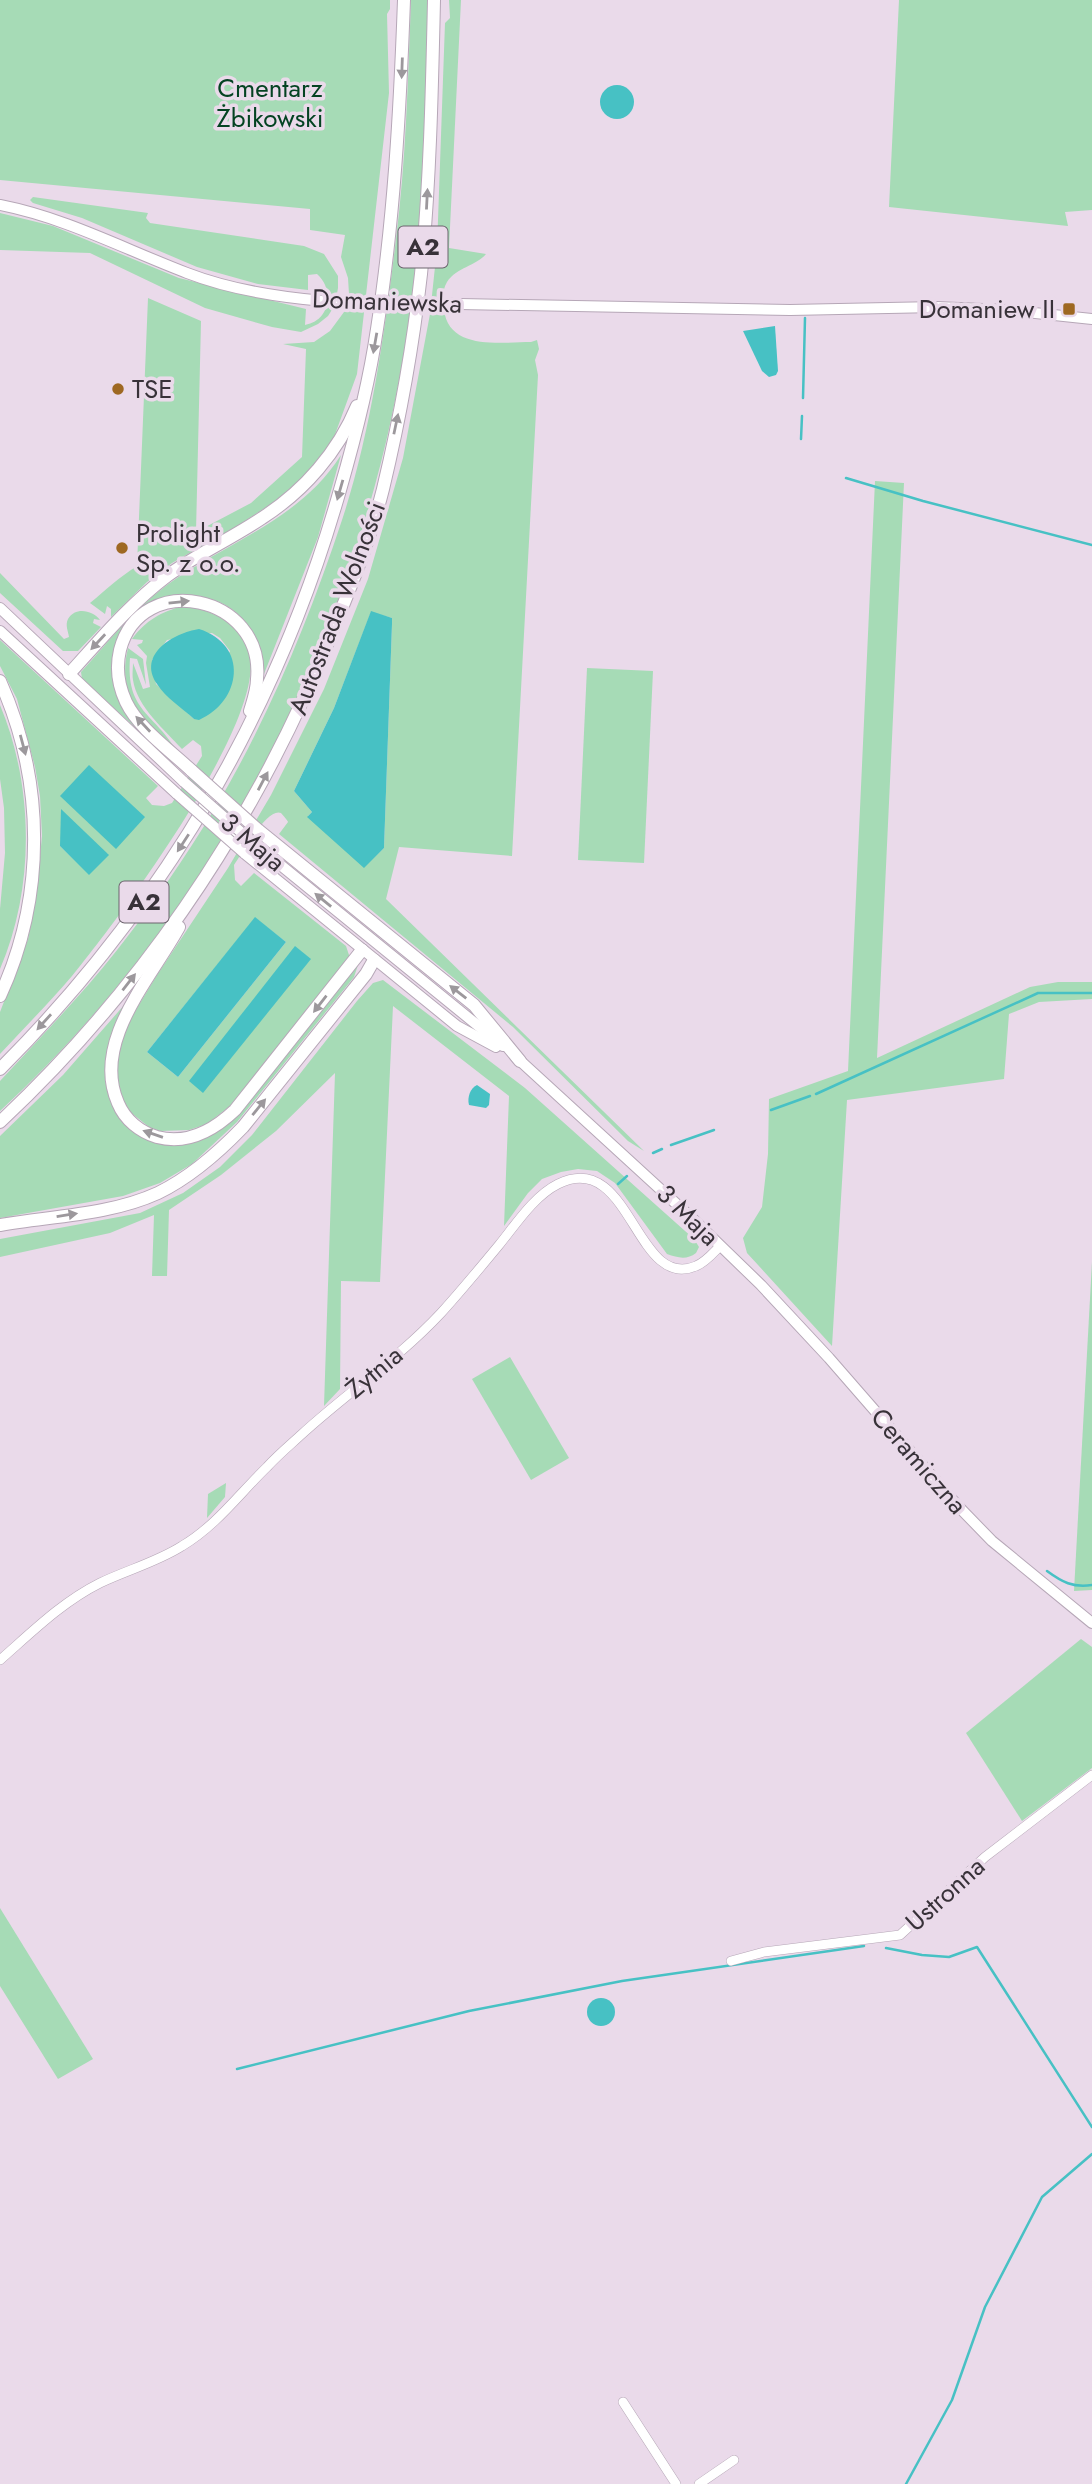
<svg xmlns="http://www.w3.org/2000/svg" width="1092" height="2484" viewBox="0 0 1092 2484" font-family="Jost,sans-serif">
	<style>
		.green { fill: #a6dbb6; fill-rule: evenodd }
		.water { fill: #47c1c4 }
		.lines { fill: none; stroke-linecap: round; stroke-linejoin: round }
		.stream { stroke: #47c1c4; stroke-width: 2.5 }
		.minor-casing { stroke: #b6a7b7; stroke-width: 10 }
		.major-casing { stroke: #b6a7b7; stroke-width: 12 }
		.highway-casing { stroke: #b6a7b7; stroke-width: 14 }
		.minor { stroke: #fff; stroke-width: 9 }
		.major { stroke: #fff; stroke-width: 10 }
		.highway { stroke: #fff; stroke-width: 12 }
		.major-bridge-casing { stroke: #b6a7b7; stroke-width: 12; stroke-linecap: butt }
		.highway-bridge-casing { stroke: #b6a7b7; stroke-width: 14; stroke-linecap: butt }
		.major-bridge { stroke: #fff; stroke-width: 10 }
		.highway-bridge { stroke: #fff; stroke-width: 12 }
		.oneway { fill: #9c989c }
		.poi-dot { fill: #9e6822; stroke: #eadaea; stroke-width: 2.5 }
		.labels { text-anchor: middle; stroke-width: 7; stroke-linejoin: round; paint-order: stroke }
		.shield { fill: #eadaea; stroke: #6d646e; stroke-width: 2 }
		.shield-label { font-size: 24px; font-weight: bold; fill: #383239 }
		.park-label { font-size: 26px; fill: #044322; stroke: #eadaea }
		.street-label { font-size: 26px; fill: #383239; stroke: #eadaea }
		.poi-label { font-size: 26px; fill: #383239; stroke: #eadaea; text-anchor: start }
	</style>
	<rect width="100%" height="100%" fill="#eadaea"/>
	<g class="green">
		<path d="M 0,0 L 390,0 L 390,9 L 387,14 L 389,93 L 357,374 L 333,440 L 309,472 L 283,496 L 239,525 L 172,563 L 147,582 L 111,617 L 111,609 L 107,606 L 105,614 L 90,603 C 107,589 118,578 137,566 L 148,298 L 201,321 L 196,532 L 251,503 L 302,457 L 306,349 L 283,344 L 314,342 L 330,331 L 344,312 L 349,294 L 348,278 L 341,257 L 345,235 L 310,230 L 310,209 L 0,180 Z"/>
		<path d="M 411,0 L 428,0 C 425,109 424,219 408,326 C 366,621 219,909 0,1111 L 0,1081 C 30,1049 60,1017 89,984 C 126,941 161,893 192,845 C 257,746 305,632 342,520 C 371,433 385,330 396,239 C 406,160 408,79 411,0 Z"/>
		<path d="M 449,0 L 461,0 L 449,248 L 486,254 C 476,266 457,267 447,282 C 442,290 443,300 444,309 C 448,351 501,342 531,342 L 537,340 L 539,349 L 535,360 L 538,375 L 512,856 L 399,847 L 386,899 L 644,1151 L 628,1141 L 513,1027 L 279,834 L 288,822 C 288,821 282,814 281,813 C 267,807 241,855 234,865 L 235,880 L 241,886 L 254,873 L 346,946 L 350,958 L 230,1106 L 207,1124 L 189,1130 L 160,1131 L 149,1127 L 130,1112 L 119,1092 L 115,1073 L 116,1056 L 126,1026 L 157,975 L 228,868 L 271,795 L 324,689 L 368,579 L 403,458 L 430,314 L 437,248 L 445,23 L 450,18 ZM 371,612 L 392,618 L 392,624 L 384,848 L 364,867 L 308,816 L 312,812 L 294,791 L 334,708 ZM 255,918 L 286,942 L 178,1077 L 147,1052 Z"/>
		<polygon points="899,0 1092,0 1092,210 1065,212 1068,226 889,207"/>
		<path d="M 33,197 L 148,213 L 146,218 L 150,223 L 304,246 L 324,254 L 338,276 L 338,288 L 335,305 L 328,316 L 318,324 L 301,332 L 272,327 L 205,308 L 90,253 L 0,250 L 0,213 L 53,226 L 179,278 L 306,309 L 305,325 C 330,321 335,290 317,274 L 308,275 L 308,290 L 258,284 L 197,267 L 82,218 L 33,203 L 30,200 Z"/>
		<path d="M 341,455 L 318,537 L 264,674 C 260,628 234,595 185,596 C 174,596 163,597 154,604 C 146,609 139,621 133,629 C 127,637 117,646 114,655 C 106,683 122,708 138,730 L 82,679 L 81,672 C 108,642 134,609 167,585 C 227,542 300,520 341,455 Z"/>
		<polygon points="875,481 904,483 877,1058 1030,987 1058,982 1092,982 1092,999 1039,1002 1009,1014 1004,1079 847,1100 832,1346 747,1253 743,1238 762,1207 768,1154 769,1099 848,1071"/>
		<path d="M 0,573 L 64,639 L 69,637 C 68,631 65,625 68,619 C 76,606 93,611 100,620 L 94,619 L 93,623 L 101,627 L 78,651 L 63,651 L 0,593 Z"/>
		<path d="M 183,606 C 212,610 244,623 250,656 C 263,726 118,920 72,976 C 49,1003 24,1028 0,1054 L 0,1012 L 28,939 L 36,899 L 42,836 L 40,796 L 35,767 L 17,699 L 0,666 L 0,640 L 158,786 L 146,798 L 152,805 L 164,806 L 172,803 L 202,756 L 201,746 L 193,740 L 182,749 C 165,730 137,707 133,680 C 132,675 133,668 133,663 L 143,689 L 150,687 L 146,663 L 147,656 L 137,645 L 142,643 L 143,640 L 132,639 C 146,620 161,612 183,606 ZM 212,633 L 220,638 L 230,651 L 194,719 L 156,684 L 152,660 L 167,640 ZM 60,846 L 108,854 L 108,855 L 89,874 Z"/>
		<path d="M 128,648 L 143,659 L 146,685 L 137,659 L 130,658 C 126,710 152,712 175,748 C 142,717 116,697 128,648 Z"/>
		<polygon points="587,668 653,671 644,863 578,860"/>
		<path d="M 0,705 C 34,786 35,888 0,969 L 0,909 L 5,853 L 4,808 L 0,779 Z"/>
		<path d="M 358,965 L 354,977 L 237,1122 L 192,1164 L 160,1183 L 123,1196 L 0,1218 L 0,1136 L 63,1075 L 132,996 C 118,1022 103,1047 105,1077 C 106,1096 116,1110 130,1122 C 136,1128 143,1136 150,1140 C 154,1143 161,1143 166,1144 C 191,1149 210,1137 229,1122 Z"/>
		<path d="M 383,980 L 525,1088 L 694,1239 L 699,1247 L 696,1253 C 687,1260 678,1258 667,1254 L 615,1183 L 597,1171 L 578,1169 L 561,1172 L 542,1179 L 528,1193 L 504,1226 L 509,1096 L 393,1006 L 380,1282 L 341,1281 L 340,1389 L 324,1406 L 335,1073 L 276,1131 L 221,1175 L 169,1210 L 167,1276 L 152,1276 L 154,1215 L 110,1233 L 0,1257 L 0,1239 L 140,1213 L 183,1193 L 220,1167 L 252,1135 L 357,1001 L 373,983 Z"/>
		<polygon points="1092,1262 1092,1590 1074,1591"/>
		<polygon points="510,1357 569,1458 531,1480 472,1379"/>
		<polygon points="226,1483 225,1497 207,1518 208,1494"/>
		<polygon points="1081,1639 1092,1647 1092,1768 1022,1821 966,1733"/>
		<polygon points="0,1908 93,2059 58,2079 0,1986"/>
	</g>
	<g class="water">
		<circle cx="617" cy="102" r="17"/>
		<polygon points="775,326 778,371 776,375 769,377 762,371 743,331"/>
		<polygon points="371,611 392,618 392,624 384,848 364,868 307,817 312,812 294,791 334,708"/>
		<path d="M 199,629 C 249,645 242,701 199,720 L 194,719 C 182,708 165,697 157,684 C 137,654 174,633 199,629 Z"/>
		<polygon points="89,765 145,817 116,849 60,796"/>
		<polygon points="61,809 109,855 89,875 60,846"/>
		<polygon points="255,917 286,942 178,1077 147,1052"/>
		<polygon points="295,946 311,959 203,1093 189,1081"/>
		<path d="M 477,1085 L 490,1094 L 489,1105 L 486,1108 L 469,1105 C 467,1098 470,1088 477,1085 Z"/>
		<circle cx="601" cy="2012" r="14"/>
	</g>
	<g class="lines">
		<g class="stream">
			<polyline points="803,398 805,318"/>
			<polyline points="801,439 802,416"/>
			<polyline points="846,478 923,501 1092,545"/>
			<polyline points="816,1094 1038,993 1092,993"/>
			<polyline points="771,1110 810,1096"/>
			<polyline points="671,1145 714,1130"/>
			<polyline points="653,1153 662,1149"/>
			<polyline points="618,1184 627,1176"/>
			<path d="M 1047,1571 C 1062,1582 1073,1588 1092,1585"/>
			<polyline points="886,1948 922,1955 949,1957 977,1947 1092,2127"/>
			<polyline points="237,2069 469,2011 622,1981 864,1946"/>
			<polyline points="906,2484 952,2400 985,2307 1042,2197 1092,2154"/>
		</g>
		<g class="minor-casing">
			<g id="minor">
				<path d="M 0,1660 C 32,1632 62,1602 100,1583 C 127,1570 157,1562 182,1546 C 216,1526 239,1494 267,1467 C 278,1455 290,1445 302,1434 C 347,1393 399,1358 441,1313 C 461,1291 480,1268 499,1245 C 516,1224 534,1196 558,1184 C 631,1148 635,1292 696,1266 C 706,1262 713,1253 720,1246"/>
				<polyline points="731,1961 764,1952 900,1935 985,1857 1092,1775"/>
				<polyline points="623,2402 676,2484"/>
				<polyline points="699,2484 734,2460"/>
			</g>
		</g>
		<g class="major-casing">
			<g id="major">
				<path d="M 0,205 C 66,218 124,249 187,273 C 231,290 277,297 324,301"/>
				<polyline points="460,304 790,310 937,307 1006,310 1092,319"/>
				<polyline points="0,608 184,782"/>
				<polyline points="0,631 177,794"/>
				<polyline points="251,841 503,1046"/>
				<polyline points="244,853 457,1026 496,1047"/>
				<polyline points="516,1057 695,1221 761,1285 829,1358 957,1505 992,1541 1092,1623"/>
			</g>
		</g>
		<g class="highway-casing">
			<g id="highway">
				<path d="M 69,674 C 100,640 130,604 167,576 C 197,554 231,539 262,518 C 304,491 338,452 357,406"/>
				<path d="M 0,681 C 45,781 46,896 0,996"/>
				<path d="M 192,771 C 170,750 139,729 126,702 C 118,685 116,667 120,650 C 141,569 265,595 257,679 C 257,690 253,701 250,711"/>
				<polyline points="258,830 474,1005 520,1061"/>
				<path d="M 179,927 C 151,978 91,1042 118,1103 C 125,1120 140,1132 157,1137 C 187,1145 214,1130 235,1110 L 362,950"/>
				<path d="M 0,1069 C 163,906 277,712 340,490 C 355,438 369,384 377,329 C 394,220 400,110 404,0"/>
				<path d="M 0,1122 C 147,984 258,817 333,630 C 352,584 371,537 383,489 C 400,418 413,346 421,274 C 430,183 432,91 434,0"/>
				<path d="M 0,1225 C 52,1216 110,1215 158,1193 C 191,1177 218,1153 243,1127 L 366,974 L 374,960"/>
			</g>
		</g>
		<use href="#minor" class="minor"/>
		<use href="#major" class="major"/>
		<use href="#highway" class="highway"/>
		<g class="major-bridge-casing">
			<g id="major-bridge">
				<polyline points="324,301 460,304"/>
				<polyline points="184,782 251,841"/>
				<polyline points="177,794 244,853"/>
			</g>
		</g>
		<g class="highway-bridge-casing">
			<polyline id="highway-bridge" points="192,771 258,830"/>
		</g>
		<use href="#major-bridge" class="major-bridge"/>
		<use href="#highway-bridge" class="highway-bridge"/>
	</g>
	<defs><path id="oneway-solid" d="M-6-.8H1V-3.2L6.5 0L1 3.2V.8H-6Z" transform="scale(1.75)"/></defs>
	<g class="oneway">
		<use href="#oneway-solid" transform="translate(402 68) rotate(92)"/>
		<use href="#oneway-solid" transform="translate(427 199) rotate(-87)"/>
		<use href="#oneway-solid" transform="translate(375 343) rotate(100)"/>
		<use href="#oneway-solid" transform="translate(396 424) rotate(-78)"/>
		<use href="#oneway-solid" transform="translate(340 490) rotate(106)"/>
		<use href="#oneway-solid" transform="translate(179 602) rotate(-6)"/>
		<use href="#oneway-solid" transform="translate(98 642) rotate(133)"/>
		<use href="#oneway-solid" transform="translate(143 724) rotate(-133)"/>
		<use href="#oneway-solid" transform="translate(23 745) rotate(75)"/>
		<use href="#oneway-solid" transform="translate(263 781) rotate(-62)"/>
		<use href="#oneway-solid" transform="translate(183 843) rotate(123)"/>
		<use href="#oneway-solid" transform="translate(323 900) rotate(-141)"/>
		<use href="#oneway-solid" transform="translate(129 982) rotate(-52)"/>
		<use href="#oneway-solid" transform="translate(458 992) rotate(-142)"/>
		<use href="#oneway-solid" transform="translate(320 1004) rotate(128)"/>
		<use href="#oneway-solid" transform="translate(44 1022) rotate(132)"/>
		<use href="#oneway-solid" transform="translate(259 1107) rotate(-51)"/>
		<use href="#oneway-solid" transform="translate(153 1134) rotate(-161)"/>
		<use href="#oneway-solid" transform="translate(67 1215) rotate(-9)"/>
	</g>
	<g class="poi-dot">
		<rect x="1062" y="302" width="14" height="14" rx="3.5"/>
		<circle cx="118" cy="389" r="7"/>
		<circle cx="122" cy="548" r="7"/>
	</g>
	<g class="labels">
		<g class="shield">
			<rect x="398.5" y="226.5" width="49" height="41" rx="5"/>
			<rect x="119.5" y="881.5" width="49" height="41" rx="5"/>
		</g>
		<g class="shield-label">
			<text x="423" y="255">A2</text>
			<text x="144" y="910">A2</text>
		</g>
		<g class="park-label">
			<text x="270" y="97">Cmentarz<tspan x="270" dy="30">Żbikowski</tspan></text>
		</g>
		<g class="street-label">
			<text transform="translate(387 301) rotate(2)" y="9">Domaniewska</text>
			<text transform="translate(337 608) rotate(-69)" y="9">Autostrada Wolności</text>
			<text transform="translate(253 842) rotate(40)" y="9">3 Maja</text>
			<text transform="translate(688 1215) rotate(44)" y="9">3 Maja</text>
			<text transform="translate(374 1372) rotate(-40)" y="9">Żytnia</text>
			<text transform="translate(919 1461) rotate(49)" y="9">Ceramiczna</text>
			<text transform="translate(945 1894) rotate(-42)" y="9">Ustronna</text>
		</g>
		<g class="poi-label">
			<text x="1055" y="318" text-anchor="end">Domaniew II</text>
			<text x="132" y="398">TSE</text>
			<text x="136" y="542">Prolight<tspan x="136" dy="30">Sp. z o.o.</tspan></text>
		</g>
	</g>
</svg>
